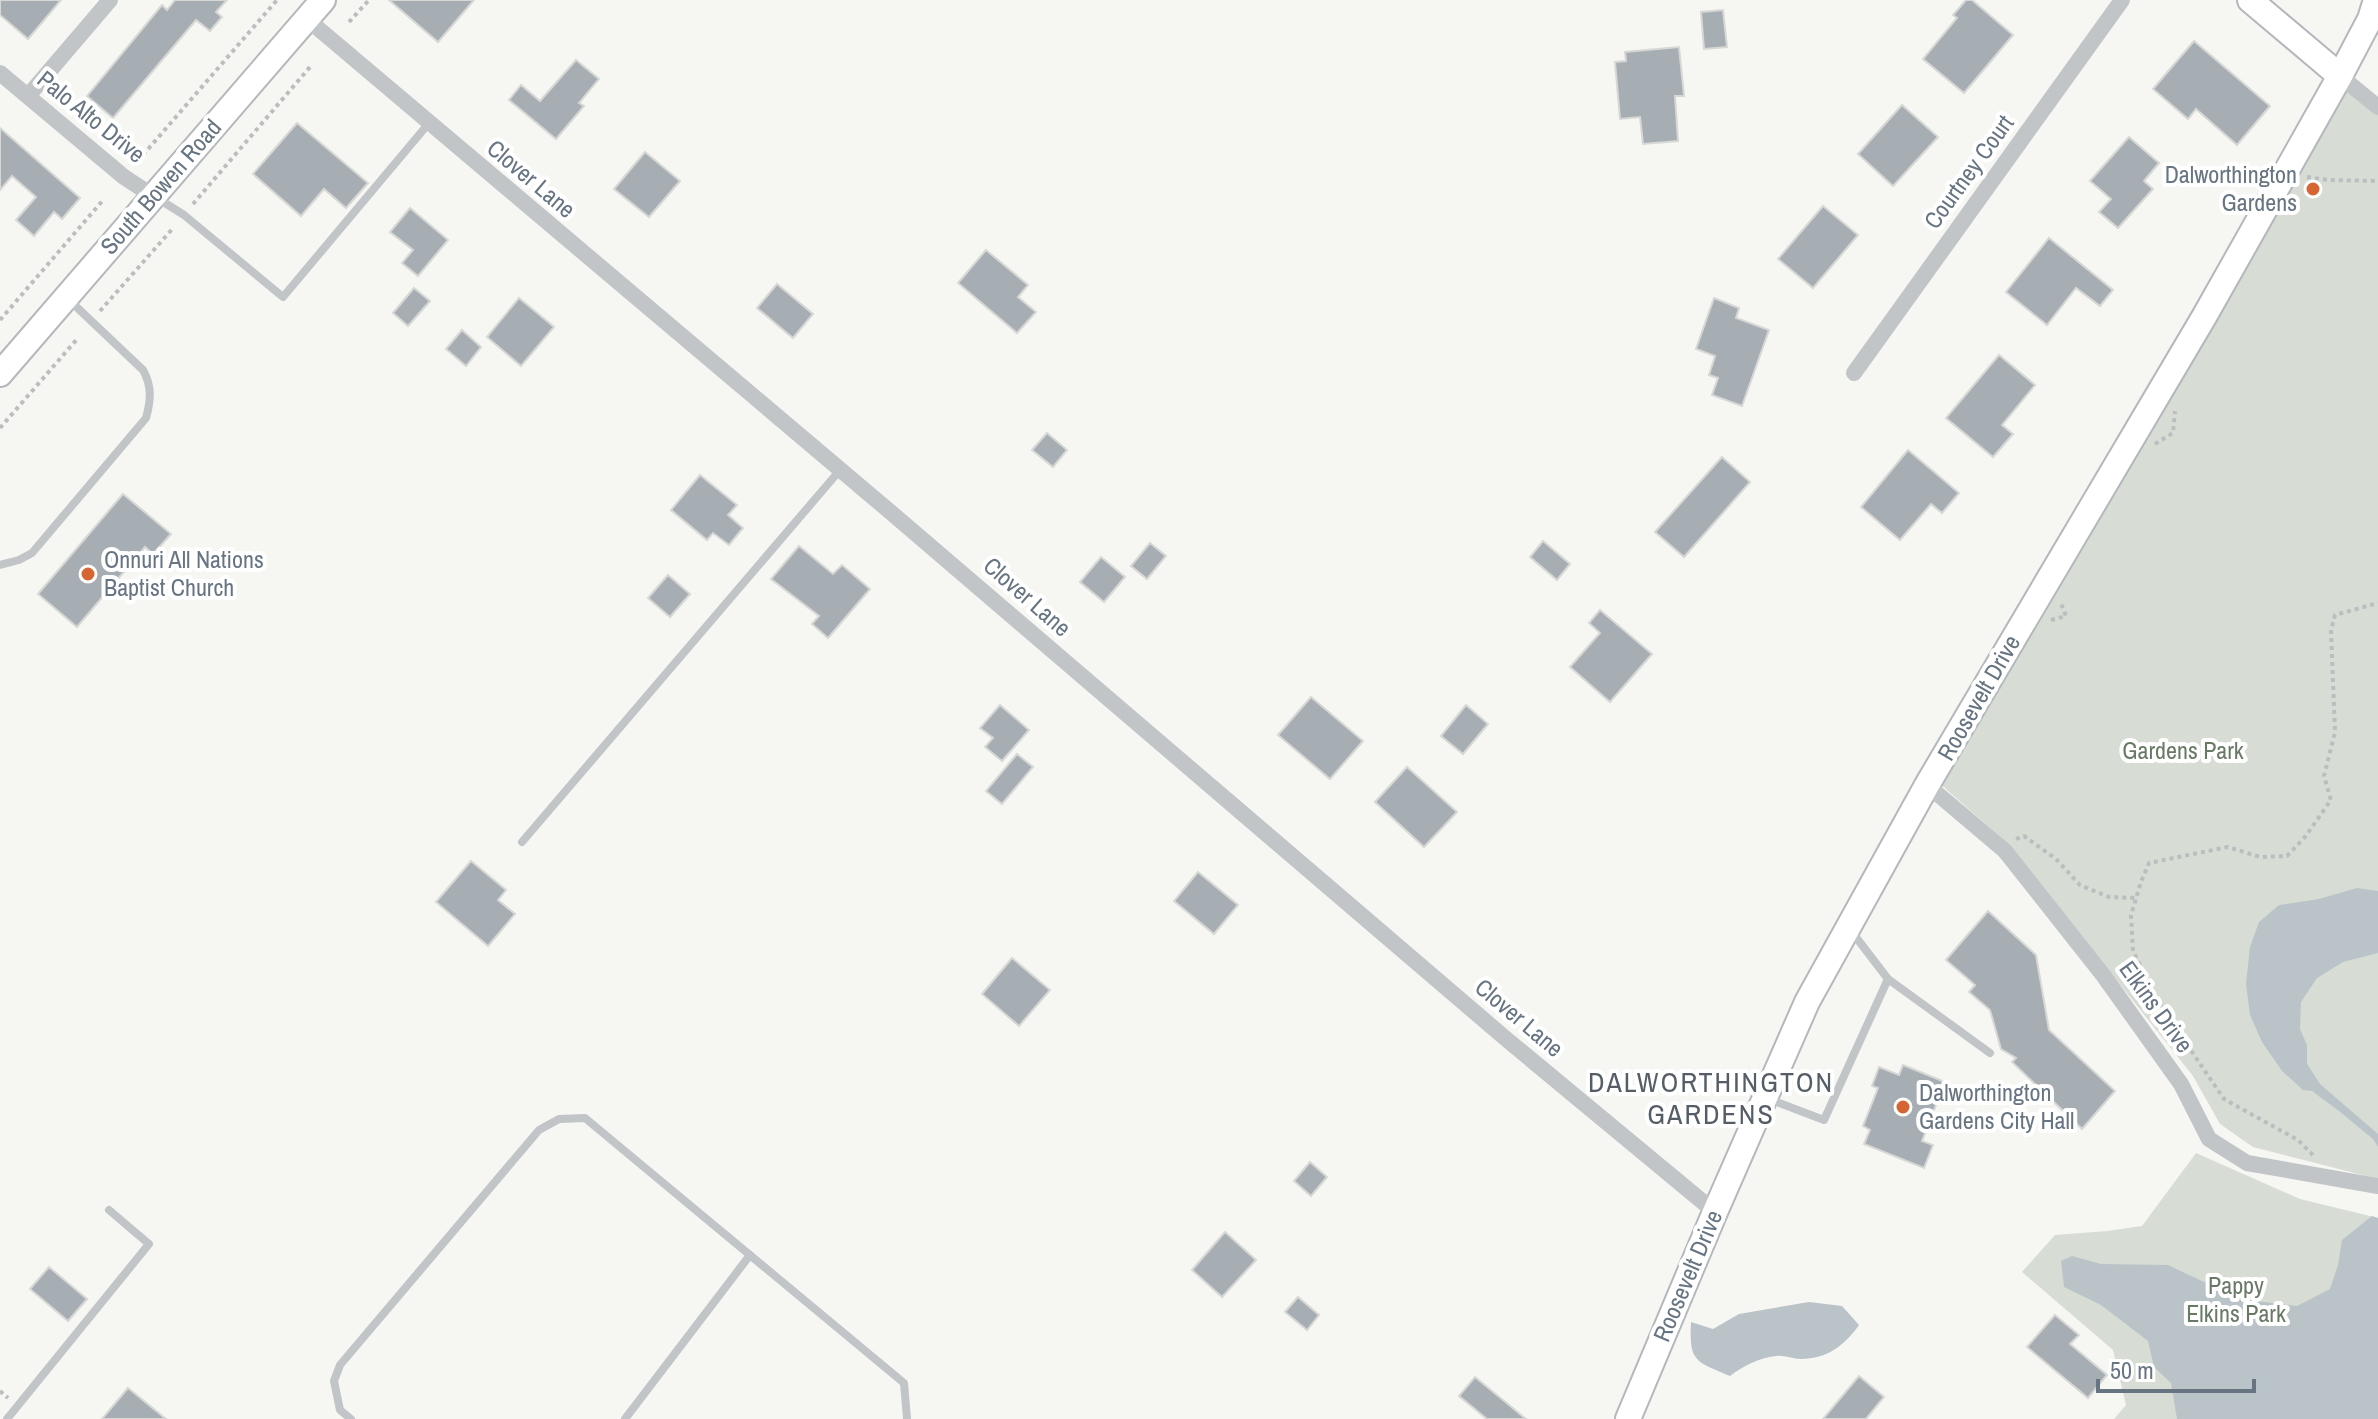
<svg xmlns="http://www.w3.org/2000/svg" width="2378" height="1419" viewBox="0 0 2378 1419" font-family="'Archivo Narrow',sans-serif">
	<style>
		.green { fill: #d7ddd4 }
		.water { fill: #bac3c8 }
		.building { fill: #a7aeb3; stroke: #d7d7d6; stroke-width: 2 }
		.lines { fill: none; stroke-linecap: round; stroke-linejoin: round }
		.secondary-casing { stroke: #b4b8bc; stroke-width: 28 }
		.path { stroke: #bbbdbf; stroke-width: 4; stroke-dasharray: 4 4; stroke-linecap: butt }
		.lane { stroke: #c1c5c8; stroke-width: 8 }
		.street { stroke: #c1c5c8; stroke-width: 16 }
		.secondary { stroke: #fff; stroke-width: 24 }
		.poi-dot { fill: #d56634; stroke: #fff; stroke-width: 3 }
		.labels { text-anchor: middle; stroke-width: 8; stroke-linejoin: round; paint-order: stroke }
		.street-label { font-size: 24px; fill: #677482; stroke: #fff }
		.poi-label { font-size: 24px; fill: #677482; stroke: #fff; text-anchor: start }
		.park-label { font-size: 24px; fill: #687966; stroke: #fff }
		.quarter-label { font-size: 28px; letter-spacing: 2px; fill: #555e67; stroke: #fff }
	</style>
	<rect width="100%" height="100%" fill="#f6f6f3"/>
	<g class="green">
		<polygon points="2346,81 2378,108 2378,1179 2253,1147 2220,1124 2193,1076 2007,843 1938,782"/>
		<polygon points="2196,1153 2300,1199 2378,1218 2378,1419 2114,1419 2126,1405 2113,1350 2022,1272 2055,1235 2107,1231 2142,1226"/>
	</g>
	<g class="water">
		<polygon points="2357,888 2378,891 2378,953 2343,962 2317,978 2301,1002 2300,1029 2307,1045 2307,1064 2320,1084 2378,1134 2378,1147 2373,1139 2339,1111 2312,1091 2303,1090 2282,1071 2262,1042 2250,1015 2246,984 2250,947 2259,922 2279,905 2319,899"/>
		<polygon points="2372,1216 2378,1218 2378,1419 2177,1419 2171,1383 2154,1367 2148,1341 2101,1305 2064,1287 2061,1261 2072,1256 2101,1264 2168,1265 2240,1299 2297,1306 2330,1289 2338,1265 2342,1240"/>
		<path d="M 1809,1302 L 1842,1306 L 1859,1325 C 1845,1345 1827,1359 1801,1359 C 1793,1359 1784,1355 1776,1356 C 1759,1358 1743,1366 1730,1376 C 1695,1361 1689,1362 1691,1322 L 1713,1329 L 1739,1314 Z"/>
	</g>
	<g class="building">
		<polygon points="0,0 61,0 28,39 0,15"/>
		<polygon points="175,0 227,0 216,12 222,17 210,31 196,20 113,118 87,96 162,5 167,10"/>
		<polygon points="389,0 474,0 438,42"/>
		<polygon points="1966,0 1972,0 2013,35 1964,93 1923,59 1957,18 1953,15"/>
		<polygon points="1723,10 1727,47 1704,49 1701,12"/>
		<polygon points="2194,41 2270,106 2237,145 2196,109 2188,119 2153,89"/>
		<polygon points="1679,47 1684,96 1675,96 1678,141 1643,144 1640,117 1620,119 1615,62 1626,61 1625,52"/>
		<polygon points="576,60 599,79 579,103 584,106 556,139 509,100 521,85 540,101"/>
		<polygon points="1902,105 1938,137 1893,186 1858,154"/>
		<polygon points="297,123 368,183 346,208 324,189 301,216 253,174"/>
		<polygon points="0,128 80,198 62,219 54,212 34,236 16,220 36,197 12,176 0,190"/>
		<polygon points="2129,137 2159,163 2144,181 2153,189 2118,228 2099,212 2111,199 2090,181"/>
		<polygon points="645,152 680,181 649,217 614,189"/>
		<polygon points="1823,206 1858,235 1813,288 1778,259"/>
		<polygon points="410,208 448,240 418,276 402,263 413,250 390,232"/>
		<polygon points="2049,238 2113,290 2100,306 2076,288 2047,325 2006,292"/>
		<polygon points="986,250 1028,285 1018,297 1036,312 1017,333 958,283"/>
		<polygon points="777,284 813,314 793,338 757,308"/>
		<polygon points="414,288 430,301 408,326 393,313"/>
		<polygon points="519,298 554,327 521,366 487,337"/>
		<polygon points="1714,298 1739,308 1736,318 1769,330 1742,406 1712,395 1718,378 1709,375 1715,356 1696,349"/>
		<polygon points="462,330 481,347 466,366 446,349"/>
		<polygon points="1999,355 2035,385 2002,425 2013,434 1993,457 1946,418"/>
		<polygon points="1047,433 1067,450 1053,467 1032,450"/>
		<polygon points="1908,450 1959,493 1942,513 1931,504 1900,540 1861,507"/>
		<polygon points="1722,457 1750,482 1684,557 1655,532"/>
		<polygon points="700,475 737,505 728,515 743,528 729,545 713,533 707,540 671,510"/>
		<polygon points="123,494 171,534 153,554 145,547 77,627 38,594"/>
		<polygon points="1543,541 1570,564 1557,580 1530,557"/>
		<polygon points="1150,543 1166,556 1147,579 1131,566"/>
		<polygon points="799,546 833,574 842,565 870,589 828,638 812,624 819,616 771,579"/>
		<polygon points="1101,557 1125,577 1104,602 1080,582"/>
		<polygon points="668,575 690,594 670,617 648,598"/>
		<polygon points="1600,610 1652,654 1610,702 1570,667 1600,633 1589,623"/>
		<polygon points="1311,697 1363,741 1330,779 1278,735"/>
		<polygon points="1000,705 1029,730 1002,761 985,747 993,738 980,728"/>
		<polygon points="1466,705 1488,724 1463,754 1441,736"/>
		<polygon points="1017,754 1033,767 1002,804 986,791"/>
		<polygon points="1407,767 1457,812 1424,847 1375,802"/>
		<polygon points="471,861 506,890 498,900 515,914 488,946 436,902"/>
		<polygon points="1198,872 1238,905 1214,934 1174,901"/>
		<polygon points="1988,911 2036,955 2049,1030 2115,1091 2082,1129 2012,1062 2016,1058 2001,1049 1990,1010 1969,992 1975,985 1946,960"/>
		<polygon points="1012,958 1050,990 1019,1026 982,994"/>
		<polygon points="1903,1065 1945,1082 1922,1141 1933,1145 1924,1168 1864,1144 1870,1130 1863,1126 1878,1088 1872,1086 1879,1067 1899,1075"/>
		<polygon points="1310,1162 1327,1177 1311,1196 1294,1181"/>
		<polygon points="1225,1232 1256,1260 1222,1297 1192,1270"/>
		<polygon points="49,1267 87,1299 68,1321 30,1289"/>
		<polygon points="1298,1297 1319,1315 1307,1330 1285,1312"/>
		<polygon points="2055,1315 2079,1335 2070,1344 2107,1375 2088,1398 2027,1347"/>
		<polygon points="1859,1376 1884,1397 1866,1419 1823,1419"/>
		<polygon points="1475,1377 1526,1419 1487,1419 1459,1396"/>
		<polygon points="128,1388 166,1419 102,1419"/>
	</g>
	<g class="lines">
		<g class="secondary-casing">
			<g id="secondary">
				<polyline points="2250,0 2340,76"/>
				<polyline points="0,374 323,0"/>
				<polyline points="1628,1419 1715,1212 1807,1002 1927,785 2204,317 2340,76 2370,19 2376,0"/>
			</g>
		</g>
		<g class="path">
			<polyline points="349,22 369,0"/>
			<polyline points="143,155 277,0"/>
			<polyline points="2307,177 2328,180 2378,181"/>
			<polyline points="193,204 310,67"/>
			<polyline points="100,311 174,227"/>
			<polyline points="0,320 104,199"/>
			<polyline points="0,428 78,338"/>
			<polyline points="2155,444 2173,433 2175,411"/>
			<polyline points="2051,620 2066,616 2060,601"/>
			<polyline points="2016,839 2024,836 2056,859 2080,885 2109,897 2136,898"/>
			<polyline points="2313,1155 2298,1140 2224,1099 2162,1008 2133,951 2131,915 2141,882 2149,863 2228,847 2260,857 2287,856 2305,837 2331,800 2324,776 2335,732 2331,630 2335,615 2378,603"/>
			<polyline points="0,1391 8,1398"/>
		</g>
		<g class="lane">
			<polyline points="157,198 184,215 283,297 429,123"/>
			<path d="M 0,565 L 19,560 L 32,553 L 146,418 C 151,400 152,386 143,370 L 67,298"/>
			<polyline points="522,842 840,470"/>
			<polyline points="1852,932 1888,979"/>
			<polyline points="1766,1098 1824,1120 1888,979 1990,1053"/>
			<polyline points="7,1419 149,1244 109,1210"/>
			<polyline points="351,1419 340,1410 334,1381 340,1365 539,1130 559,1119 585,1118 904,1383 907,1419"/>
			<polyline points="625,1419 750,1255"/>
		</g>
		<g class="street">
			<polyline points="307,19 881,504 1505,1038 1715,1212"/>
			<polyline points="0,73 124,177 153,196"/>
			<polyline points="2340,76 2378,107"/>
			<polyline points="28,96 110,0"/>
			<polyline points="1854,373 2122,0"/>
			<polyline points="1927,785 2005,851 2103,975 2181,1084 2209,1139 2247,1163 2378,1186"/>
		</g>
		<use href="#secondary" class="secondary"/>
	</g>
	<g class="poi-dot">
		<circle cx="2313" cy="189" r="8"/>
		<circle cx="88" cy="574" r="8"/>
		<circle cx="1903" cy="1107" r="8"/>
	</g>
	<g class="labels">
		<g class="street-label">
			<text transform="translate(91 117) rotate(39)" y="8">Palo Alto Drive</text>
			<text transform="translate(1969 172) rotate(-54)" y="8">Courtney Court</text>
			<text transform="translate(531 179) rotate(40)" y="8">Clover Lane</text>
			<text transform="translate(161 187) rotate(-49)" y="8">South Bowen Road</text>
			<text transform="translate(1027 597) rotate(41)" y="8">Clover Lane</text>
			<text transform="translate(1979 698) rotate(-60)" y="8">Roosevelt Drive</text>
			<text transform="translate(2156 1007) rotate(54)" y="8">Elkins Drive</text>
			<text transform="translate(1519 1018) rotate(40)" y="8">Clover Lane</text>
			<text transform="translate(1688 1276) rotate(-67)" y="8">Roosevelt Drive</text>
		</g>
		<g class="poi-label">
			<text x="2297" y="183" text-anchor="end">Dalworthington<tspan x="2297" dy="28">Gardens</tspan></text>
			<text x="104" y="568">Onnuri All Nations<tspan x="104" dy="28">Baptist Church</tspan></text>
			<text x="1919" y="1101">Dalworthington<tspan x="1919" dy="28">Gardens City Hall</tspan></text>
		</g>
		<g class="park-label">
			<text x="2183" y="759">Gardens Park</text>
			<text x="2236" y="1294">Pappy<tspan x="2236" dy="28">Elkins Park</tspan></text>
		</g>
		<g class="quarter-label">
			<text x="1711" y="1092">DALWORTHINGTON<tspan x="1711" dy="32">GARDENS</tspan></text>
		</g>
	</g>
	<path d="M2098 1379v12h156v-12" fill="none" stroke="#677482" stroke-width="4"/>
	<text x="2110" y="1379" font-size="24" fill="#677482" stroke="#ffffff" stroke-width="6" paint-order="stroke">50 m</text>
</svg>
